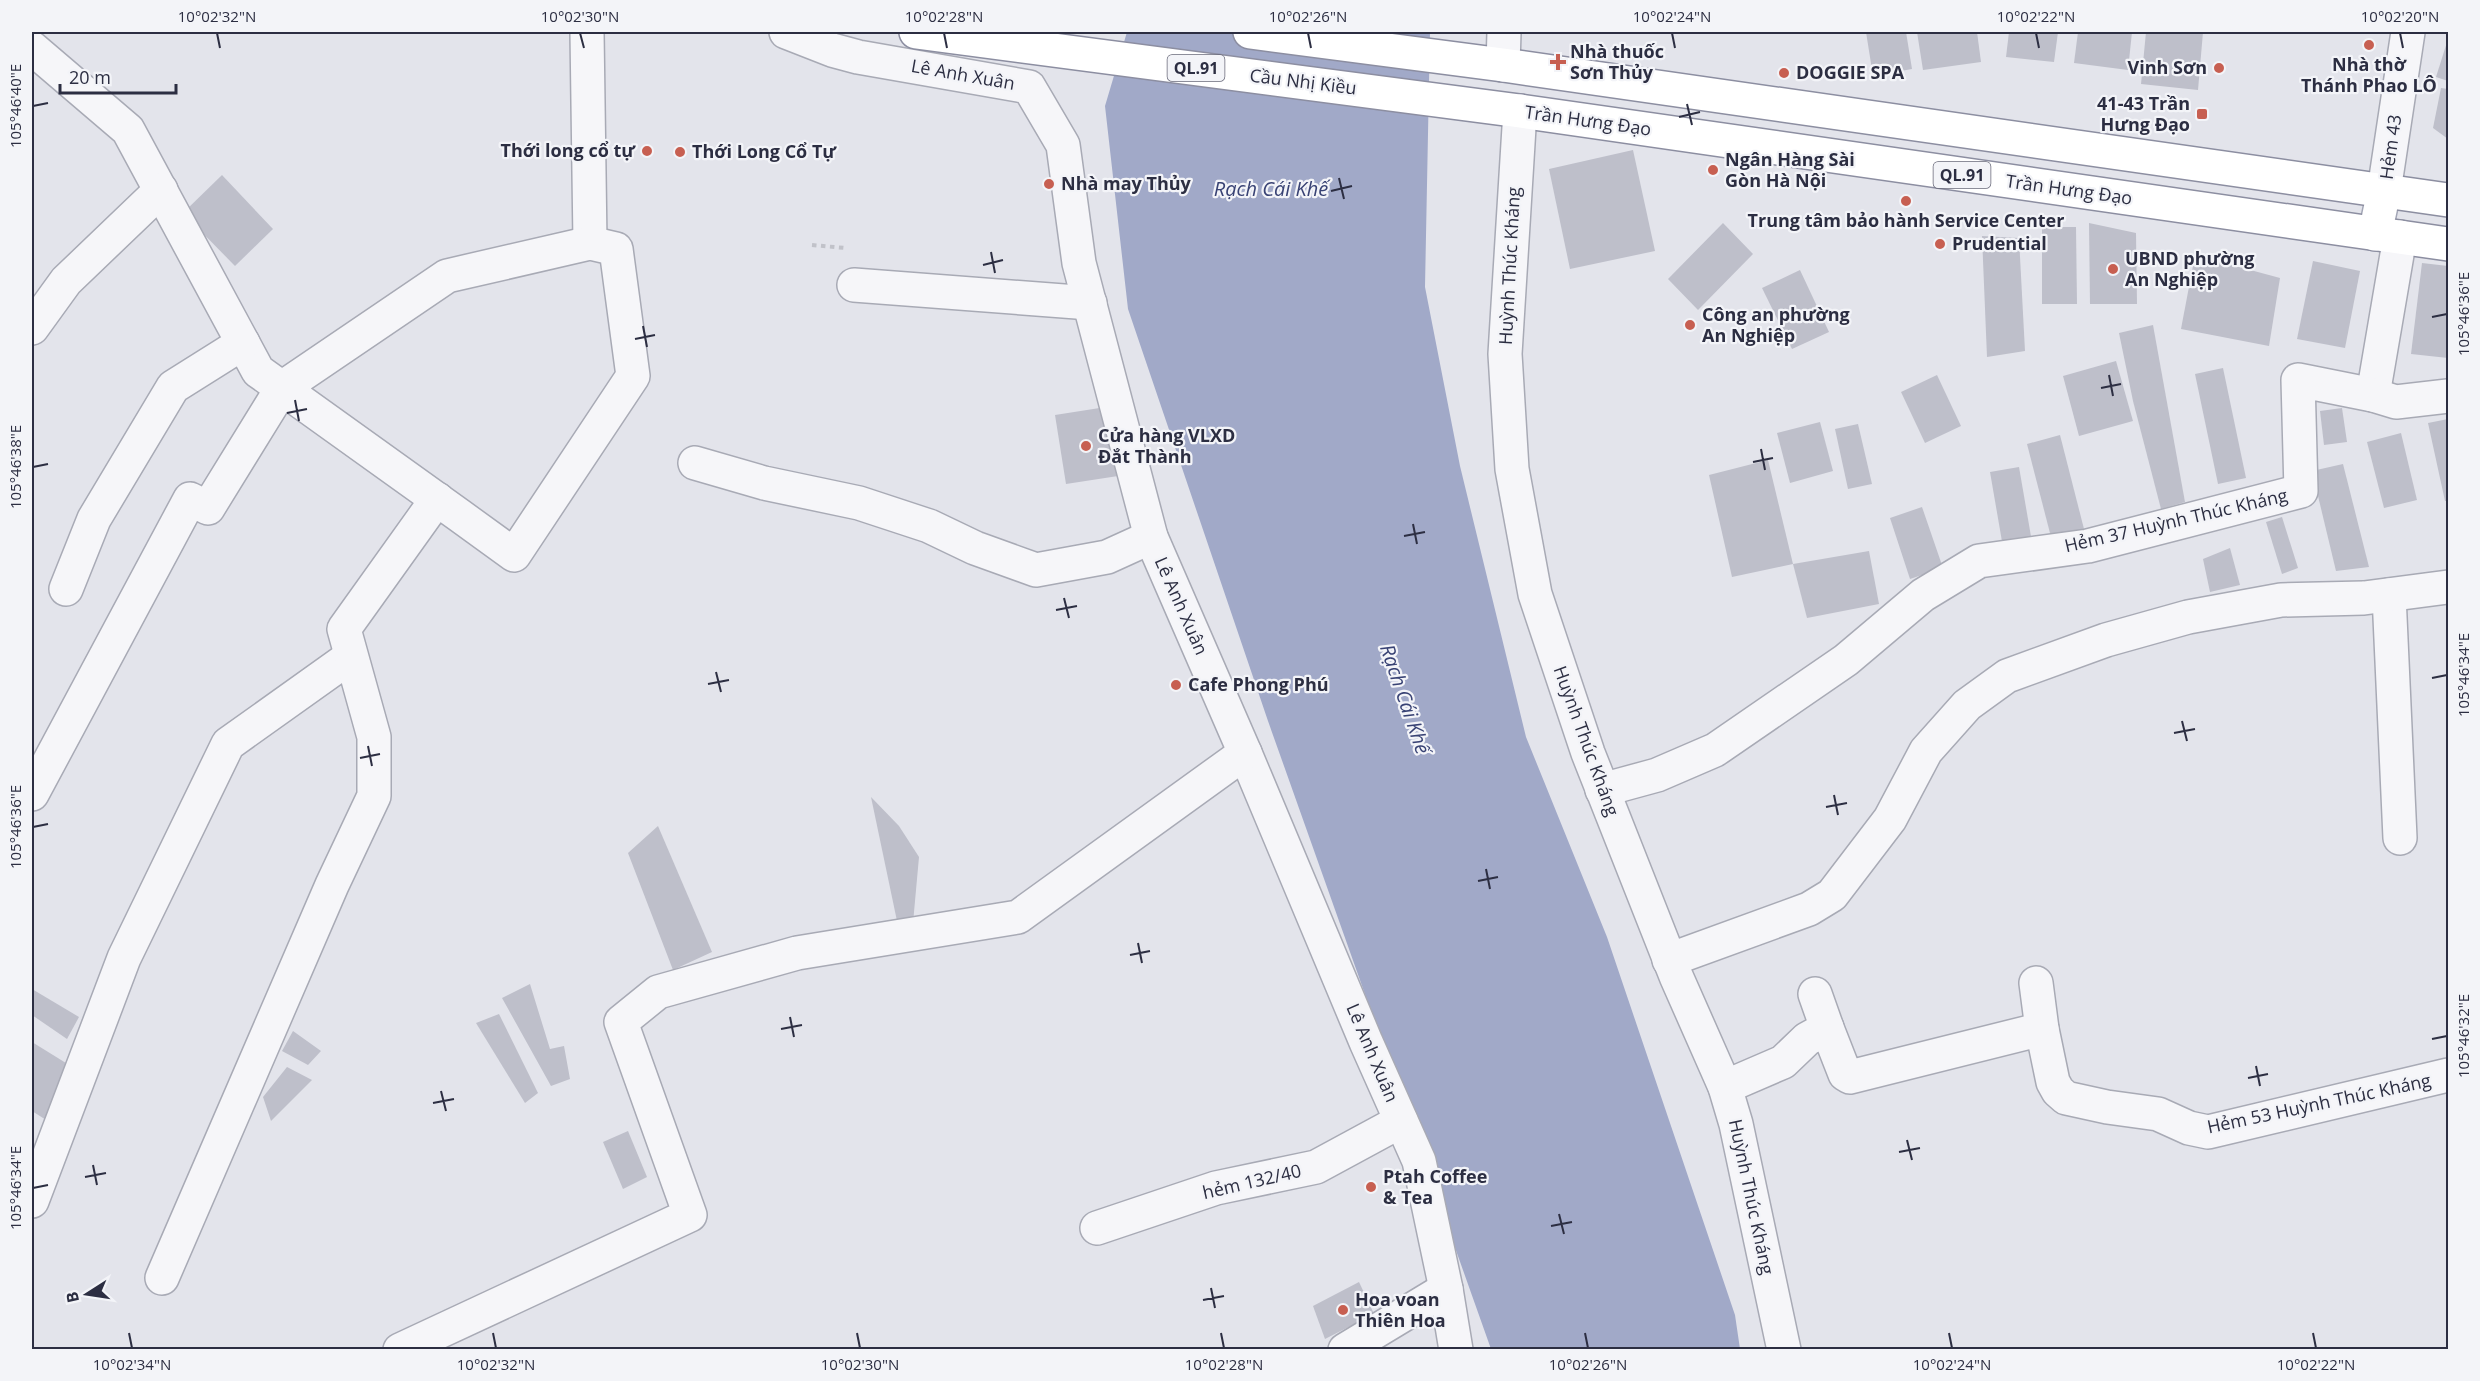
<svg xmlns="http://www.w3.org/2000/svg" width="2480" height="1381" viewBox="0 0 2480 1381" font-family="'Open Sans',sans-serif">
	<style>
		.water { fill: #a1a9c8 }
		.building { fill: #bebfca }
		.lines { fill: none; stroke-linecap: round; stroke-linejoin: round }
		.minor-casing { stroke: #a8aab5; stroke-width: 36 }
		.major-casing { stroke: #a3a6b6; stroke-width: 36 }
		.highway-casing { stroke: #8c8ea1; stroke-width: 36 }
		.path { stroke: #c1c2c9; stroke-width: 4; stroke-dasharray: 4.5 4.5; stroke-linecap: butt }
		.minor { stroke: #f6f6f9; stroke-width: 33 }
		.major { stroke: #fff; stroke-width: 33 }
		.highway { stroke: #fff; stroke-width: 33 }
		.ticks { fill: none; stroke: #2c2e42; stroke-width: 2 }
		.poi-dot { fill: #c75f51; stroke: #f3f4f8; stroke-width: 2 }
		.labels { text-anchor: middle; stroke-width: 4.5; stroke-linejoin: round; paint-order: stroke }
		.shield { fill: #f3f4f8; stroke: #686979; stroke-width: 1.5 }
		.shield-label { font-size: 16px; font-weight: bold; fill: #2c2e42 }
		.poi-label { font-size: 18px; font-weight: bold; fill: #2c2e42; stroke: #f3f4f8; text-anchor: start }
		.street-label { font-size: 18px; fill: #2c2e42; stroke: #f3f4f8 }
		.water-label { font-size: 20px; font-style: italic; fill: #384274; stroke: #f3f4f8 }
		.neatline { fill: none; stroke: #2c2e42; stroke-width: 2 }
		.ticks-label { font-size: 15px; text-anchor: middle; fill: #2c2e42 }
	</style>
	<rect width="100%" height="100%" fill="#e3e4eb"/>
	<polygon class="water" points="1127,32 1430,32 1425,287 1460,466 1526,737 1607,937 1735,1315 1740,1349 1491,1349 1268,721 1128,309 1105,106"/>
	<g class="building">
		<polygon points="1866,32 1906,32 1912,69 1873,76"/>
		<polygon points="1917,32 1977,32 1981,62 1923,70"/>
		<polygon points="2009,32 2058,32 2054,62 2006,57"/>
		<polygon points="2078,32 2132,32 2128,70 2074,63"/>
		<polygon points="2146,32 2203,32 2198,90 2141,84"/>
		<polygon points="2448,39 2448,81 2436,77"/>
		<polygon points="2441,88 2448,89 2448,139 2433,128"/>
		<polygon points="1633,150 1655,251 1570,269 1549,169"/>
		<polygon points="222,175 273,229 235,266 183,213"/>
		<polygon points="1723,223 1753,254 1698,310 1668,279"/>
		<polygon points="2089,223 2136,233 2137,304 2090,304"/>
		<polygon points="2042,227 2076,227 2077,304 2042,304"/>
		<polygon points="1982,236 2019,238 2025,351 1987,357"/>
		<polygon points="2195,255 2280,278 2269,346 2181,329"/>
		<polygon points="2313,261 2360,271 2345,348 2297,339"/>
		<polygon points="2422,263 2448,266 2448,358 2411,354"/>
		<polygon points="1800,270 1829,332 1792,349 1762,288"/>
		<polygon points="2153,325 2185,502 2161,509 2133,401 2119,333"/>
		<polygon points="2116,361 2133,421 2079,436 2063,376"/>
		<polygon points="2223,368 2246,478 2218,484 2195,374"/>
		<polygon points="1937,375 1961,426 1925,443 1901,392"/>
		<polygon points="1106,407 1118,476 1066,484 1055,415"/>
		<polygon points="2342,408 2347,442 2324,445 2320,411"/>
		<polygon points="2448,419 2448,501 2445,501 2428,423"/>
		<polygon points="1820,422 1833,471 1790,483 1777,433"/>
		<polygon points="1858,424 1872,484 1848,489 1835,429"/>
		<polygon points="2401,433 2417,500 2384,508 2367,442"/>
		<polygon points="2060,435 2084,529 2051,537 2027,444"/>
		<polygon points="1768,460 1793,564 1732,577 1709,475"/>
		<polygon points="2343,464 2369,567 2336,571 2312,471"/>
		<polygon points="2019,467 2033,548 2004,553 1990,472"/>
		<polygon points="1922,507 1943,568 1910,579 1890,518"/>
		<polygon points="2282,517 2298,568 2282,574 2266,522"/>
		<polygon points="2230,548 2240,585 2210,592 2203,559"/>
		<polygon points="1869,551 1879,604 1807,618 1793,564"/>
		<polygon points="871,797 899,826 919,857 913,923 897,921"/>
		<polygon points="658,826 712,952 673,970 628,853"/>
		<polygon points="530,984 550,1049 564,1046 570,1079 551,1086 502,998"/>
		<polygon points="32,989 79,1017 67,1039 32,1015"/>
		<polygon points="499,1014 538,1093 525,1103 476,1023"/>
		<polygon points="293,1031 321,1051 308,1065 282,1051"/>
		<polygon points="32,1042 74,1068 54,1125 32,1111"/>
		<polygon points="287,1067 312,1080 271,1121 263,1097"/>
		<polygon points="628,1131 647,1177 623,1189 603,1142"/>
		<polygon points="1359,1282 1374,1314 1325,1339 1313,1306"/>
	</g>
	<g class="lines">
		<g class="minor-casing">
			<g id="minor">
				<polyline points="587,32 590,243"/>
				<polyline points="786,32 832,50 858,57 1029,87 1063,145 1079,263 1151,537 1245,753 1366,1042 1419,1161 1446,1289 1456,1350"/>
				<path d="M 32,48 L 128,130 L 258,371 C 343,432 429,493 514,555 L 633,376 L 616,249 L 590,243 L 447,276 L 282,388 L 208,508 L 190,499 L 32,794"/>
				<polyline points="1503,65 1504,32"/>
				<polyline points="1520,111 1505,354 1512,469 1535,594 1588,753 1676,976 1725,1087 1736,1124 1784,1350"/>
				<polyline points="2384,191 2408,32"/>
				<polyline points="854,285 1090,303"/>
				<polyline points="32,328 66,281 161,190"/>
				<polyline points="2373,395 2400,237"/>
				<polyline points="695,463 764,483 859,503 929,526 975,548 1036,570 1107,557 1151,537"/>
				<polyline points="66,589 94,519 173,387 243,343"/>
				<polyline points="2389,595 2400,838"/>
				<polyline points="1602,790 1657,775 1715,750 1846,660 1923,595 1979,561 2088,546 2301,491 2298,380 2373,395 2396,402 2448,396"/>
				<polyline points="1669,960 1809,909 1832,895 1890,819 1926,751 1967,705 2007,676 2106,640 2188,617 2281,600 2364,598 2448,587"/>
				<polyline points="2036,983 2042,1029"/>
				<polyline points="1815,994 1827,1028"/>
				<polyline points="1725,1087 1783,1062 1807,1039 1827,1028 1845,1074 1850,1077 2042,1029 2053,1082 2058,1091 2066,1098 2107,1107 2158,1114 2189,1128 2208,1132 2448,1075"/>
				<polyline points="32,1201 124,958 228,744 350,657"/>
				<polyline points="1097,1228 1216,1188 1316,1167 1401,1121"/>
				<polyline points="162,1278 332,885 374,796 374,737 344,629 437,499"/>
				<polyline points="400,1350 690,1215 621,1022 658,992 797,953 1018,917 1245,753"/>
				<polyline points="1345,1350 1446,1289"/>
			</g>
		</g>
		<g class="major-casing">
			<polyline id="major" points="2375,234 2384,191"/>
		</g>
		<g class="highway-casing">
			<g id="highway">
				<polyline points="916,32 1520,111 2448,244"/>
				<polyline points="1250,32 1503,65 2448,200"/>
			</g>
		</g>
		<polyline class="path" points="812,245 845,248"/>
		<use href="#minor" class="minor"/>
		<use href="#major" class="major"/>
		<use href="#highway" class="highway"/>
	</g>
	<path class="ticks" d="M 217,33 L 220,48M 580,33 L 584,48M 944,33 L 947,48M 1308,33 L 1311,48M 1672,33 L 1675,48M 2036,33 L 2039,48M 2400,33 L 2403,48M 1687,104 L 1692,125M 33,106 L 48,103M 1679,117 L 1700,112M 1339,178 L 1344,199M 1331,191 L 1352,186M 991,252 L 995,273M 983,265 L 1003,260M 2432,317 L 2447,314M 643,326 L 647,347M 635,339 L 655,335M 2109,375 L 2113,396M 2101,388 L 2121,384M 295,400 L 299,421M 287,413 L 307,409M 1761,449 L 1765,470M 1753,462 L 1773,458M 33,467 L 48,464M 1413,524 L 1417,544M 1404,536 L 1425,532M 1064,598 L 1069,618M 1056,610 L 1077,606M 716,672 L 721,692M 2432,678 L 2447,675M 708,684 L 729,680M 2182,721 L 2187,741M 2174,733 L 2195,729M 368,746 L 372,766M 360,758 L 380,754M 1834,795 L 1838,815M 1826,807 L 1847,803M 33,827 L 48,824M 1486,869 L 1490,889M 1478,881 L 1498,877M 1138,943 L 1142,963M 1130,955 L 1150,951M 790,1017 L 794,1037M 781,1029 L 802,1025M 2432,1039 L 2447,1036M 2256,1066 L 2260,1086M 2248,1078 L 2268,1074M 441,1091 L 446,1111M 433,1103 L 454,1099M 1907,1140 L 1912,1160M 1899,1152 L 1920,1148M 93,1165 L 97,1185M 85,1177 L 106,1173M 33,1188 L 48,1185M 1559,1214 L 1564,1234M 1551,1226 L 1572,1222M 1211,1288 L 1215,1308M 1203,1300 L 1224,1296M 129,1333 L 132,1348M 493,1333 L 496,1348M 857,1333 L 860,1348M 1221,1333 L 1224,1348M 1585,1333 L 1588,1348M 1949,1333 L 1952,1348M 2313,1333 L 2316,1348"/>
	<g class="poi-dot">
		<circle cx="2369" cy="45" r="6"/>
		<path d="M1555 53h6v6h6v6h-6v6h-6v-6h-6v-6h6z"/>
		<circle cx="2219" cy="68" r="6"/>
		<circle cx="1784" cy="73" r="6"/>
		<rect x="2196" y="108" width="12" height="12" rx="3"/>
		<circle cx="647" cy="151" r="6"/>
		<circle cx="680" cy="152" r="6"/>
		<circle cx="1713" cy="170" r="6"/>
		<circle cx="1049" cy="184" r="6"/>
		<circle cx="1906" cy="201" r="6"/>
		<circle cx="1940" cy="244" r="6"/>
		<circle cx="2113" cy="269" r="6"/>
		<circle cx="1690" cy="325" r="6"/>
		<circle cx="1086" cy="446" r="6"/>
		<circle cx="1176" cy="685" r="6"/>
		<circle cx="1371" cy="1187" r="6"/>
		<circle cx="1343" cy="1310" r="6"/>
	</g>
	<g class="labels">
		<g class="shield">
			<rect x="1167.5" y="55" width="57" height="26" rx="4.5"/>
			<rect x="1933.5" y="162" width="57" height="26" rx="4.5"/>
		</g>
		<g class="shield-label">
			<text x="1196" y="74">QL.91</text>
			<text x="1962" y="181">QL.91</text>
		</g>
		<g class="poi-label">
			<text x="1570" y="58">Nhà thuốc<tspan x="1570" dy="21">Sơn Thủy</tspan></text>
			<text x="2369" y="71" text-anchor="middle">Nhà thờ<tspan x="2369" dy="21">Thánh Phao LÔ</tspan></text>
			<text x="2207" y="74" text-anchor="end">Vinh Sơn</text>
			<text x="1796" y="79">DOGGIE SPA</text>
			<text x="2190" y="110" text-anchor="end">41-43 Trần<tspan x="2190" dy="21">Hưng Đạo</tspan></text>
			<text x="635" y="157" text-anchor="end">Thới long cổ tự</text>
			<text x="692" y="158">Thới Long Cổ Tự</text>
			<text x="1725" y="166">Ngân Hàng Sài<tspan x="1725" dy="21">Gòn Hà Nội</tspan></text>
			<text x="1061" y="190">Nhà may Thủy</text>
			<text x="1906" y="227" text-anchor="middle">Trung tâm bảo hành Service Center</text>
			<text x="1952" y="250">Prudential</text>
			<text x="2125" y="265">UBND phường<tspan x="2125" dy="21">An Nghiệp</tspan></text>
			<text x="1702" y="321">Công an phường<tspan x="1702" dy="21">An Nghiệp</tspan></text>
			<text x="1098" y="442">Cửa hàng VLXD<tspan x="1098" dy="21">Đắt Thành</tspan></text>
			<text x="1188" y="691">Cafe Phong Phú</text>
			<text x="1383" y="1183">Ptah Coffee<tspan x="1383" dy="21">&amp; Tea</tspan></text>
			<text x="1355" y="1306">Hoa voan<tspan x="1355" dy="21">Thiên Hoa</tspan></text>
		</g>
		<g class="street-label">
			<text transform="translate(963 75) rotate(10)" y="6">Lê Anh Xuân</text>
			<text transform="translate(1303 82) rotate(7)" y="6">Cầu Nhị Kiều</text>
			<text transform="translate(1588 121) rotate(8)" y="6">Trần Hưng Đạo</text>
			<text transform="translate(2391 147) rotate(-82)" y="6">Hẻm 43</text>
			<text transform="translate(2069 190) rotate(8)" y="6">Trần Hưng Đạo</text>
			<text transform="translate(1510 266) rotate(-87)" y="6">Huỳnh Thúc Kháng</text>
			<text transform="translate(2176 521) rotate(-13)" y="6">Hẻm 37 Huỳnh Thúc Kháng</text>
			<text transform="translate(1181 606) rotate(66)" y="6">Lê Anh Xuân</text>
			<text transform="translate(1586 741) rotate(70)" y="6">Huỳnh Thúc Kháng</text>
			<text transform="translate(1372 1053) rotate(67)" y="6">Lê Anh Xuân</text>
			<text transform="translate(2319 1104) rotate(-12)" y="6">Hẻm 53 Huỳnh Thúc Kháng</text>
			<text transform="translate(1252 1182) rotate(-13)" y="6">hẻm 132/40</text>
			<text transform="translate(1751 1197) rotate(78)" y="6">Huỳnh Thúc Kháng</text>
		</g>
		<g class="water-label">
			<text x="1271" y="196">Rạch Cái Khế</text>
			<text transform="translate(1405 699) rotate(71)" y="7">Rạch Cái Khế</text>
		</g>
	</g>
	<rect width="2480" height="1381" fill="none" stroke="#f3f4f8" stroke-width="66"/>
	<g transform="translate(87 1294) rotate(258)" stroke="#f3f4f8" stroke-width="4.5" paint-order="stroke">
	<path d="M0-4.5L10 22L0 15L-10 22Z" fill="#2c2e42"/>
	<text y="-9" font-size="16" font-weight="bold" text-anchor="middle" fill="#2c2e42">B</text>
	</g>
	<path d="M60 84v9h116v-9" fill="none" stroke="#2c2e42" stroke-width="3"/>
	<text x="69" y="84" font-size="18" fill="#2c2e42" stroke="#f3f4f8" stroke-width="4.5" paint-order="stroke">20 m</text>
	<rect x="33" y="33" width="2414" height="1315" class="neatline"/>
	<g class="ticks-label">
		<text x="217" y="22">10°02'32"N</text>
		<text x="580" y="22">10°02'30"N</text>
		<text x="944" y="22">10°02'28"N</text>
		<text x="1308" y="22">10°02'26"N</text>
		<text x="1672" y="22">10°02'24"N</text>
		<text x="2036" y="22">10°02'22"N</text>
		<text x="2400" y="22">10°02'20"N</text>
		<text transform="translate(16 106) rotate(-90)" y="5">105°46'40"E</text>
		<text transform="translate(2464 314) rotate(-90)" y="5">105°46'36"E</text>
		<text transform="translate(16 467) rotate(-90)" y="5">105°46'38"E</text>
		<text transform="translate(2464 675) rotate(-90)" y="5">105°46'34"E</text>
		<text transform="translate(16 827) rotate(-90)" y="5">105°46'36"E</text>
		<text transform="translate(2464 1036) rotate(-90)" y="5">105°46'32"E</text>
		<text transform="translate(16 1188) rotate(-90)" y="5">105°46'34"E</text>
		<text x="132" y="1370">10°02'34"N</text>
		<text x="496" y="1370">10°02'32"N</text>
		<text x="860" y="1370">10°02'30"N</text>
		<text x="1224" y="1370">10°02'28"N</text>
		<text x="1588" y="1370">10°02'26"N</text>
		<text x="1952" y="1370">10°02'24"N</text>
		<text x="2316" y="1370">10°02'22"N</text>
	</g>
</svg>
